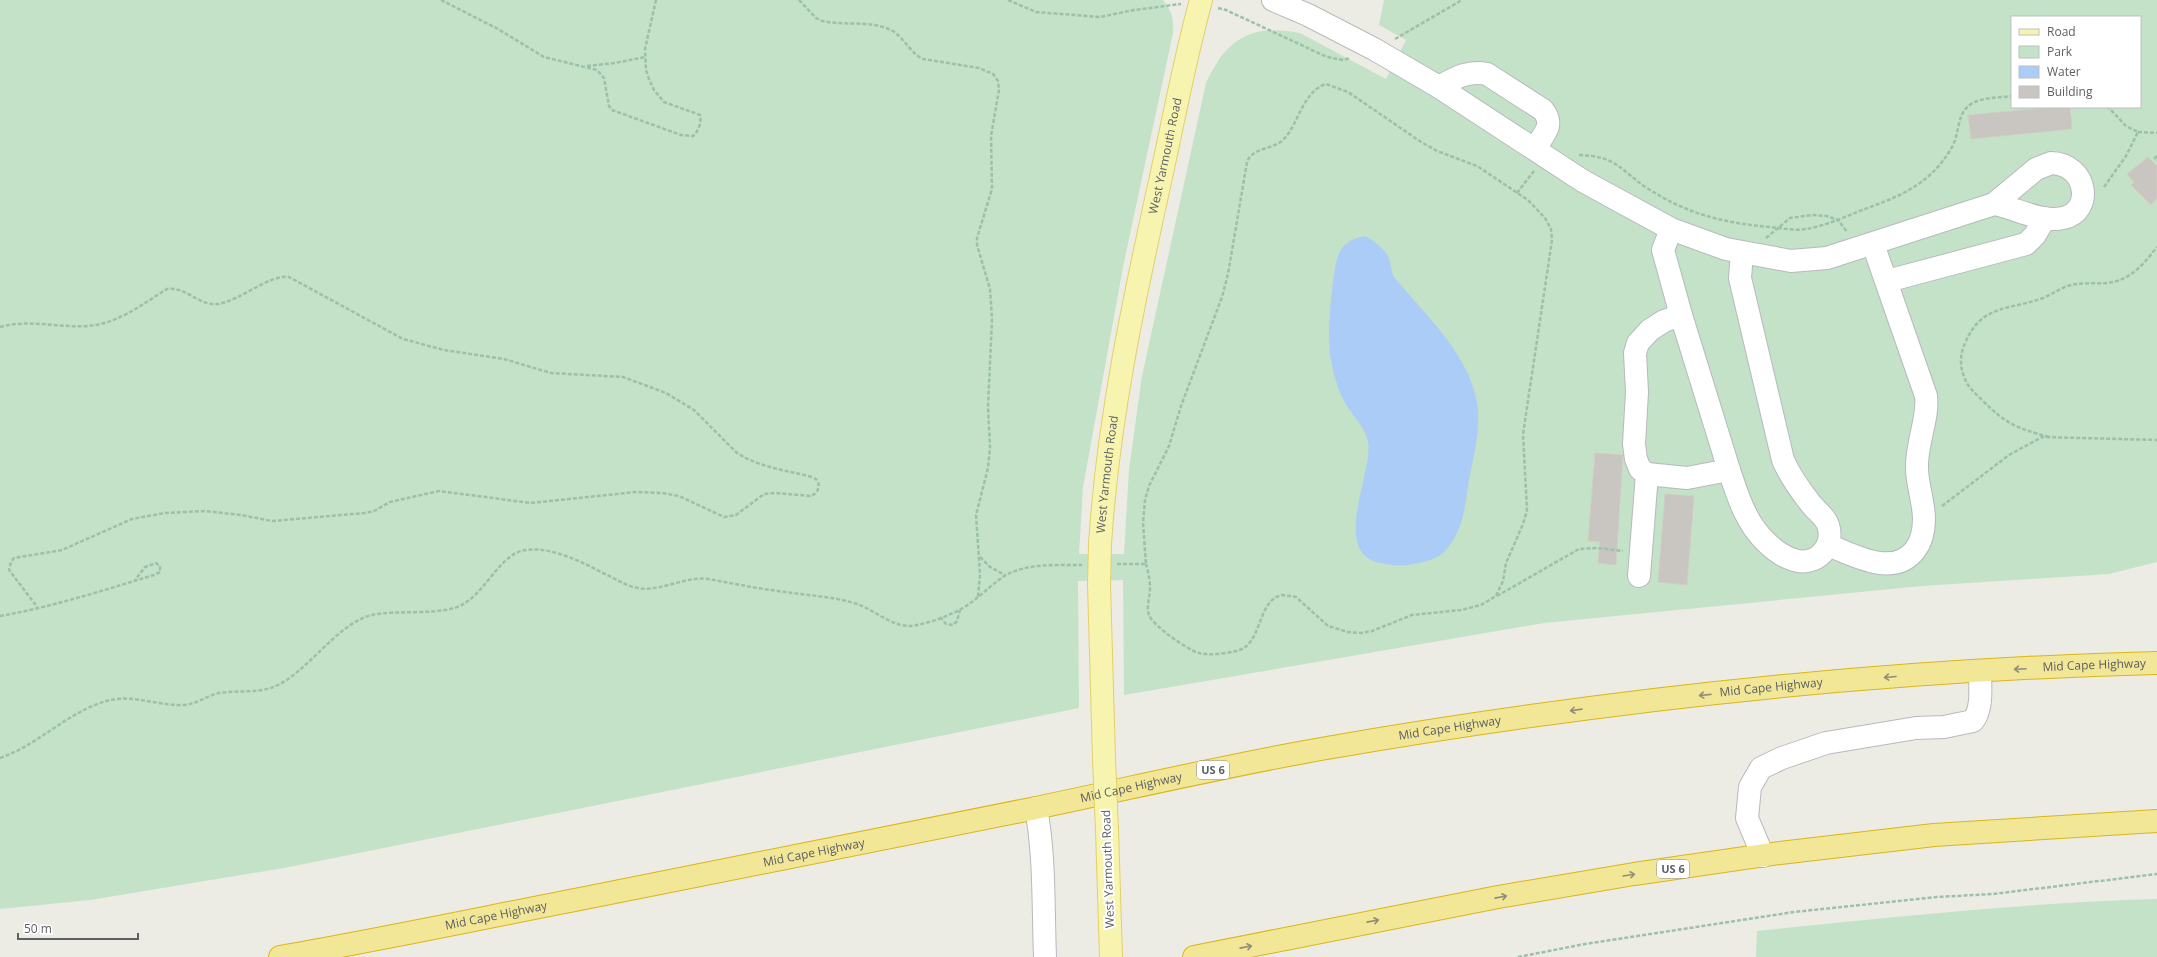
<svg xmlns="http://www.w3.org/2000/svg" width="2157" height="957" viewBox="0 0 2157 957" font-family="'Open Sans',sans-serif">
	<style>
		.green { fill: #c3e2c7; fill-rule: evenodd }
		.water { fill: #abccf6 }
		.building { fill: #c9c6c1; stroke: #d1cfc3 }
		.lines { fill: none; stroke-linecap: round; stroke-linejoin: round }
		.minor-casing { stroke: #b7b9bd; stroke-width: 24 }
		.major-casing { stroke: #e3d068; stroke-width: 24 }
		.highway-casing { stroke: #dab617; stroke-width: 24 }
		.path { stroke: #9cc0aa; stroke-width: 2.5; stroke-dasharray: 4 2; stroke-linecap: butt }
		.minor { stroke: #fff; stroke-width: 22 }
		.major { stroke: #f7f4b0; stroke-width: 22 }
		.highway { stroke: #f2e697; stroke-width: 22 }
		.major-bridge-casing { stroke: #e3d068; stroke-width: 24; stroke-linecap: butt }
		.major-bridge { stroke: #f7f4b0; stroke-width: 22 }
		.oneway { stroke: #908e75 }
		.labels { text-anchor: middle; stroke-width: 4; stroke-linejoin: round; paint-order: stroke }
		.shield { fill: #fff; stroke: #8d8f92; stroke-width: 1 }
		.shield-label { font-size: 11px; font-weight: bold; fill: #5c5f63 }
		.street-label { font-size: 12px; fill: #5c5f63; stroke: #fff }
	</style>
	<rect width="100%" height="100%" fill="#edece4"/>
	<g class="green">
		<path d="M 0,0 L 1163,0 C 1172,11 1174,19 1173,33 L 1123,267 L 1083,487 L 1079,554 L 1124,554 L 1129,469 L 1142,376 L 1206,83 C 1226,39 1251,23 1300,33 L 1386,79 L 1406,40 L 1379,25 L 1384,0 L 2157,0 L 2157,562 L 2109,574 L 1922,586 L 1544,623 L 1124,695 L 1123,580 L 1078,581 L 1079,708 L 284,868 L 90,900 L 0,909 ZM 2012,17 L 2140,17 L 2140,107 L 2012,107 Z"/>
		<path d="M 2157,899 L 2157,957 L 1756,957 L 1757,931 C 1890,917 2023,903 2157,899 Z"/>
	</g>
	<path class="water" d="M 1365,236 C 1373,240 1385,249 1389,258 C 1391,265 1391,271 1394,277 C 1426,316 1473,357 1478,410 C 1480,433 1473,458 1469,480 C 1465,505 1464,529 1446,550 C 1439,559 1424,562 1413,564 C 1401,567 1387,565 1376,562 C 1332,548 1374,471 1368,441 C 1364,424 1349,413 1342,397 C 1336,384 1332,368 1330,354 C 1327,335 1332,266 1340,251 C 1346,241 1355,238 1365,236 Z"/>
	<g class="building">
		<polygon points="2055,107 2070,107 2072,129 1971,139 1968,115"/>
		<polygon points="2148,157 2157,166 2157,198 2151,205 2131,185 2134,182 2127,174"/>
		<polygon points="1595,453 1623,455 1616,565 1598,563 1600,542 1588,541"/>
		<polygon points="1665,494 1694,496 1687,585 1658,582"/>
	</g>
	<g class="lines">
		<g class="minor-casing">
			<g id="minor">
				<polyline points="1273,0 1308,15 1374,49 1439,87 1583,181 1671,229 1726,249 1791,261 1827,258 1994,204"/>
				<path d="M 1439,87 C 1455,78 1468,70 1487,74 L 1543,110 C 1555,125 1544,134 1535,148"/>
				<path d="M 2051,163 C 2088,164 2094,212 2063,218 C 2041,223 2016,208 1994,204 L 2036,169 Z"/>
				<polyline points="1887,281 2026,244 2035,235 2045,218"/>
				<path d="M 1729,470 C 1738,496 1745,522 1766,542 C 1774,550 1784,557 1794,560 C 1817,567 1835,546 1828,525 C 1825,516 1816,511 1811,504 C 1799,489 1790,476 1783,460 L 1740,278 L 1742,253"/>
				<polyline points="1647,474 1687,478 1729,470 1681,315"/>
				<path d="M 1828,545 C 1853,555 1894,578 1915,550 C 1922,541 1924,530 1924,519 C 1924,502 1917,485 1917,468 C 1916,444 1929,417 1926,396 L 1873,244"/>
				<polyline points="1639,576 1647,474 1640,469 1636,459 1634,444 1637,392 1635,353 1638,343 1650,330 1664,321 1681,315 1663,250 1671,229"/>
				<path d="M 1036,808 C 1045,857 1043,907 1045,957"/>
				<path d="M 1763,856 L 1747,818 L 1750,787 L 1761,768 L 1782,758 L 1826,743 L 1916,728 L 1944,727 L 1973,721 C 1983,708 1980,687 1980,671"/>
			</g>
		</g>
		<g class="major-casing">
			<g id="major">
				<path id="s1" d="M 1100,544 C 1108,420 1134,299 1161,177 C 1174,118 1185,58 1201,0"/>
				<polyline points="1099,584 1104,759"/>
				<polyline points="1107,830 1111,957"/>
			</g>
		</g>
		<g class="highway-casing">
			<g id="highway">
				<path id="s2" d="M 280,957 C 384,939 487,917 590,897 C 737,868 884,839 1031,809 C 1127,789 1224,766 1321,749 C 1597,701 1877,670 2157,663"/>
				<polyline points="1194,957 1498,897 1634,874 1780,853 1934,835 2157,821"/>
			</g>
		</g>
		<g class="path">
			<path d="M 441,0 L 498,29 L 544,57 L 597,70 L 604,78 L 609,106 L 612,110 L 681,135 L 693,136 C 698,132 702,122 700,115 L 664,102 L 654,90 L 649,79 L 646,70 L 645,49 L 656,0"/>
			<path d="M 799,0 L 816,18 L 822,21 C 845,26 869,20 891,30 C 904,37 910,53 923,59 L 979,68 L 993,74 L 998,81 L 999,90 L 991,136 L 992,189 L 977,238 L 977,245 L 990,289 L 992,319 L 988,407 L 990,448 L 988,468 L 976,515 L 980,574 L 978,597"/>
			<polyline points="1008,0 1036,12 1100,17 1134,10 1181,4"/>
			<polyline points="1218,8 1226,10 1327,57 1343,60 1350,58"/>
			<polyline points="1395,39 1462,0"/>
			<polyline points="587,66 615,63 645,57"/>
			<polyline points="2138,132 2157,133"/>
			<path d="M 1579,155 C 1617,156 1620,170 1647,188 C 1687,214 1723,223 1770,227 C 1782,228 1794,231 1806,229 C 1823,226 1841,219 1857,212 C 1897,197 1929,187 1952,147 C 1960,133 1956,114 1971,104 C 1982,97 1999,98 2012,96"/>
			<polyline points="2157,156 2155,158 2157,161"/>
			<polyline points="2104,187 2126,156 2138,132 2126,126 2108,107"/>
			<polyline points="1517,193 1534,171"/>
			<polyline points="1766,238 1790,218 1813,215 1827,216 1838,220 1847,232"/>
			<path d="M 0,327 C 32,318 64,330 96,325 C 123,320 144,303 167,289 C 185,286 199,306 217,304 C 241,301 269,274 289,277 L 403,339 L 444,350 L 504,359 L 551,373 L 623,377 L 666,393 L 694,410 L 737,453 C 761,468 786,470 812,477 C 820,480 820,487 816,493 L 811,496 L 775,493 L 764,494 L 736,515 L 724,517 L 679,496 L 662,493 L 636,492 L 531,503 L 439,491 L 390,502 L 374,511 L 365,513 L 272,521 L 241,515 L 205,511 L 165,513 L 132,519 L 62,550 L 14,558 L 11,562 L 9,570 L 38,608"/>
			<path d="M 2049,437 C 2016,428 2006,424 1982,400 C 1975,393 1968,387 1965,379 C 1959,366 1960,353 1966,341 C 1982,304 2011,310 2043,298 C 2055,293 2064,285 2077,284 C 2093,282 2110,286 2124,278 C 2138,272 2148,258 2157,247"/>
			<polyline points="1942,506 2009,455 2042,437 2157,440"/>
			<polyline points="980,557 990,567 1005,575"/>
			<path d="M 1117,564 L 1146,564 L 1143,523 L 1145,500 L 1149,486 L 1169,446 L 1181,406 L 1222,297 L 1228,274 L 1247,162 C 1253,147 1272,150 1283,140 C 1299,124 1302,92 1326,84 L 1348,92 L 1421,142 L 1437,151 L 1477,166 L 1528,200 L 1545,218 L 1551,229 L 1552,240 L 1523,434 L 1527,510 L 1523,524 L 1506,563 L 1503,581 L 1496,596 L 1481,605 L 1461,610 L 1412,615 L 1372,631 L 1361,633 L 1348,632 L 1328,626 L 1296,597 L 1282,595 C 1259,600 1262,636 1244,648 C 1236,653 1209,656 1199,653 C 1189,651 1152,625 1149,615 C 1146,607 1150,597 1150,588 C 1150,580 1148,571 1146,564"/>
			<polyline points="1497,596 1579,549 1597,548 1623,551"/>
			<path d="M 0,616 C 52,607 104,590 154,575 L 160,572 L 160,566 L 156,563 L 145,567 L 135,580"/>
			<polyline points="940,617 946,624 953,625 957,621 960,610"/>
			<path d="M 0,758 C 39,745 69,710 110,700 C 134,695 156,705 180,705 C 195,706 205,696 219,693 C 238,690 260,694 278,685 C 310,669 338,623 372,615 C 398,609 445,617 465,603 C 485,591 500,557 521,551 C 547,544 582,562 605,574 C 616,579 626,586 638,588 C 661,592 684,576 708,579 C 731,583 754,588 778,591 C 803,595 830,596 854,603 C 872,608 889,625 908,626 C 924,626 957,613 969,604 C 982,595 993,583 1006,575 C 1028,563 1058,565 1082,565"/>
			<polyline points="1518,957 1585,944 1794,912 1937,897 1993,894 2157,874"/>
		</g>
		<use href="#minor" class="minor"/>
		<use href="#major" class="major"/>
		<use href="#highway" class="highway"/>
		<g class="major-bridge-casing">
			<g id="major-bridge">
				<polyline points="1099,584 1100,544"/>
				<polyline points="1104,759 1107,830"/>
			</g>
		</g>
		<use href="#major-bridge" class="major-bridge"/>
	</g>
	<defs><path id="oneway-shaft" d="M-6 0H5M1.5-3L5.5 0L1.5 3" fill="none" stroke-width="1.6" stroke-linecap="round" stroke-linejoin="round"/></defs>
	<g class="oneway">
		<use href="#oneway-shaft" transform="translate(2020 669) rotate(177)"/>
		<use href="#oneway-shaft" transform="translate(1890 677) rotate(175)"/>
		<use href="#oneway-shaft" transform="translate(1705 695) rotate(174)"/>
		<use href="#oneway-shaft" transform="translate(1576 710) rotate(172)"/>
		<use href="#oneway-shaft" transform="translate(1629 875) rotate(-9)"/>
		<use href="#oneway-shaft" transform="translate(1501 897) rotate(-11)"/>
		<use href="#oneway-shaft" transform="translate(1373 921) rotate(-11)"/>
		<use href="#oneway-shaft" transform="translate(1246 947) rotate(-11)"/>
	</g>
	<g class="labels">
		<g class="shield">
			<rect x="1197" y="761" width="32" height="18" rx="3"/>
			<rect x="1657" y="860" width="32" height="18" rx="3"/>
		</g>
		<g class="shield-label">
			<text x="1213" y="774">US 6</text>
			<text x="1673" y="873">US 6</text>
		</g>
		<g class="street-label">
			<text dy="4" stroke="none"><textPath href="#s1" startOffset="394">West Yarmouth Road</textPath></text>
			<text dy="4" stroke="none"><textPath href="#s1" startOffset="70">West Yarmouth Road</textPath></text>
			<text dy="4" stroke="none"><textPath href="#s2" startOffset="1840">Mid Cape Highway</textPath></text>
			<text dy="4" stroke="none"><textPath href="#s2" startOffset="1516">Mid Cape Highway</textPath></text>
			<text dy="4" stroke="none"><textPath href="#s2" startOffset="1192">Mid Cape Highway</textPath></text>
			<text dy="4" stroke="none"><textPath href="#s2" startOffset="868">Mid Cape Highway</textPath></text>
			<text dy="4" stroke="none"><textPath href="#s2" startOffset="544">Mid Cape Highway</textPath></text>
			<text transform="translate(1108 869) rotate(-92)" y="4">West Yarmouth Road</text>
			<text dy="4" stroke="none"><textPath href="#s2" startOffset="220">Mid Cape Highway</textPath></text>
		</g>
	</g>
	<rect x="2011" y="16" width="130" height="92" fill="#ffffff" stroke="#bebfc1"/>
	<rect x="2019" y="29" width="20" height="6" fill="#f7f4b0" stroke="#bebfc1"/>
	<text x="2047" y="36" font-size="12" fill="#5c5f63">Road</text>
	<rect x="2019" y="46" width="20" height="12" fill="#c3e2c7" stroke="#bebfc1"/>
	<text x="2047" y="56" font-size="12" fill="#5c5f63">Park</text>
	<rect x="2019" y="66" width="20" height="12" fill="#abccf6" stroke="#bebfc1"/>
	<text x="2047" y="76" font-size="12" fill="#5c5f63">Water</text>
	<rect x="2019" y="86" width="20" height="12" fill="#c9c6c1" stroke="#bebfc1"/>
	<text x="2047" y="96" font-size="12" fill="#5c5f63">Building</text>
	<path d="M18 933v6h120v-6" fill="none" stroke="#5c5f63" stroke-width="2"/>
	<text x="24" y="933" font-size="12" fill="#5c5f63" stroke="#ffffff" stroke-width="3" paint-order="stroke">50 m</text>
</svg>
